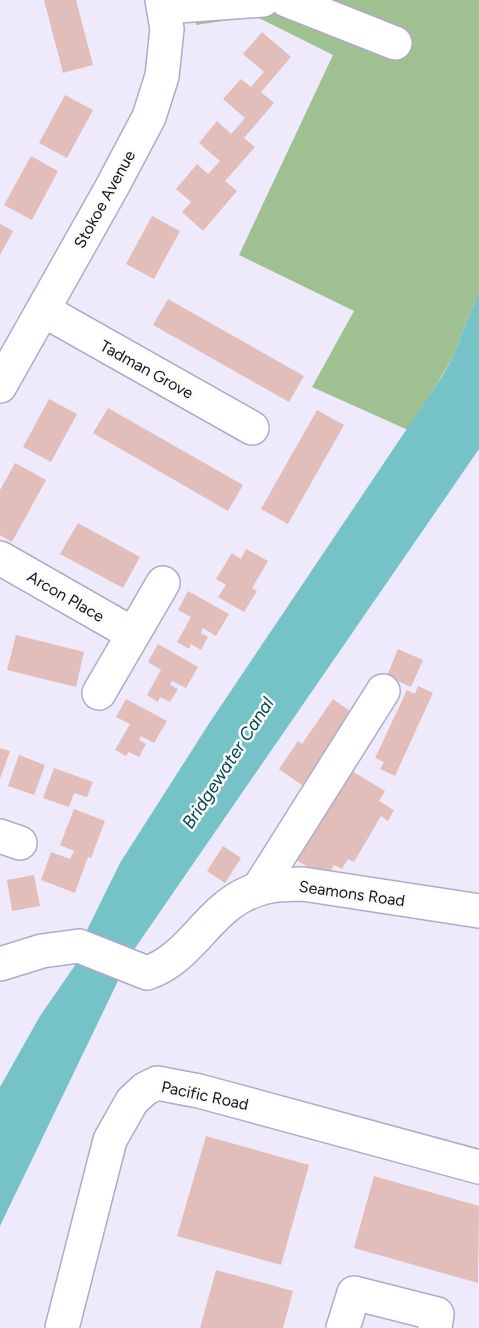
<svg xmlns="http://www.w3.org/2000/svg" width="479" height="1328" viewBox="0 0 479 1328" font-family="Figtree,sans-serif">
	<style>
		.forest { fill: #9fc191 }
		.water { fill: #76c3c7 }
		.building { fill: #e2beba }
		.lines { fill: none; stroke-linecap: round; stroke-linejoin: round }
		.minor-casing { stroke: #b1aac7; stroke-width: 36 }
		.minor { stroke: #fff; stroke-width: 33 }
		.labels { text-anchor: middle; stroke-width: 5; stroke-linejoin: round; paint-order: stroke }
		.street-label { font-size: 16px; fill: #15131d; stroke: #fafafa }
		.water-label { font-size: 18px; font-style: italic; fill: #00494d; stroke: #fafafa }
	</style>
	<rect width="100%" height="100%" fill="#eeeafc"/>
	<polygon class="forest" points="195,0 479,0 479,291 451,361 408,430 312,387 354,311 239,255 333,55 255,16 196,25"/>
	<polygon class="water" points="479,291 479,449 131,954 0,1226 0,1087 40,1016 78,961 87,930 120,863 210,722 443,375 451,361"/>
	<g class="building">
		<polygon points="44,0 76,0 93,65 63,73"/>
		<polygon points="262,32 291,57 261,92 274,103 244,138 255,147 225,181 237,191 203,231 182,212 191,202 176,189 197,164 208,174 220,161 199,143 217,121 231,134 245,118 223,99 241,79 251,87 264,72 243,54"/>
		<polygon points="65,95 93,110 67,158 39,143"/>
		<polygon points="31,156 58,171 32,220 4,205"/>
		<polygon points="152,216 180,231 154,279 126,264"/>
		<polygon points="0,224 13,231 0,255"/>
		<polygon points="168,299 304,376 289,402 153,325"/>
		<polygon points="49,399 77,414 51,462 23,447"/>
		<polygon points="108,408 243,485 228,511 93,433"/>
		<polygon points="317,410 344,425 288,524 261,509"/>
		<polygon points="15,463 46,480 12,542 0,535 0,490"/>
		<polygon points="78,523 140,557 123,588 60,554"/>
		<polygon points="246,549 268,561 252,588 257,591 244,612 218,597 226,585 216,579 232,553 241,559"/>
		<polygon points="188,591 229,614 216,636 203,628 201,633 208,637 201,650 191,644 189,649 177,642 191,617 178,610"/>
		<polygon points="16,635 84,652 76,687 7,670"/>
		<polygon points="158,644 198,667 186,688 172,681 170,685 178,689 170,702 160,697 158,702 147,695 161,670 148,662"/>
		<polygon points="398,649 423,660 411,687 387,676"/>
		<polygon points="418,686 433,693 395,776 380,769 384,762 375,758 407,690 415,694"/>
		<polygon points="126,699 167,721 154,743 141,736 139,740 146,744 139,757 129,752 126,756 115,750 130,724 116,717"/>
		<polygon points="333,699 354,714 303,786 279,769 298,741 302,744"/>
		<polygon points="0,748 10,751 0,779"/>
		<polygon points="19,755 45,765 34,795 8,786"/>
		<polygon points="54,768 93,782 87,797 74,793 69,807 43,798"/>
		<polygon points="347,768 385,791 379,801 394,810 388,821 381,816 354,862 348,859 342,869 334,865 326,878 293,858"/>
		<polygon points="74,809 105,821 91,858 88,857 75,893 41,880 51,852 70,859 74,851 60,845"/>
		<polygon points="223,846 241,858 225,883 207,871"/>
		<polygon points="34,875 40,906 12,911 7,880"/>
		<polygon points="206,1136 309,1165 281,1265 177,1236"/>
		<polygon points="374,1176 479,1206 478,1283 354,1248"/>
		<polygon points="216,1270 293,1291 283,1328 200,1328"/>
	</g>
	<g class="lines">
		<g class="minor-casing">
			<g id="minor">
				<polyline points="286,0 395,43"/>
				<polyline points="164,7 263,0"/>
				<polyline points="43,310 252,428"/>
				<polyline points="0,386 112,187 149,117 162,76 167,29 162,0"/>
				<polyline points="0,558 133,634"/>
				<polyline points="99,693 163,583"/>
				<polyline points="0,836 20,843"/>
				<polyline points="259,888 383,691"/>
				<path d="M 0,964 L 42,951 L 79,946 L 147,973 C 189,959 206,914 244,895 C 263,885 282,884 303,884 L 479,911"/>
				<polyline points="62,1328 110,1140 132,1101 145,1089 157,1083 199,1091 479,1167"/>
				<polyline points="343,1328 354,1293 437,1314 435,1328"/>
			</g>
		</g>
		<use href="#minor" class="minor"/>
	</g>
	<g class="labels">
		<g class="street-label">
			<text transform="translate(104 199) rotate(-61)" y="6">Stokoe Avenue</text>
			<text transform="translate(147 369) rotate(29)" y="6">Tadman Grove</text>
			<text transform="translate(66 596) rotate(30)" y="6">Arcon Place</text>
			<text transform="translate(352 893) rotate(8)" y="6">Seamons Road</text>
			<text transform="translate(205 1095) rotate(12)" y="6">Pacific Road</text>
		</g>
		<g class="water-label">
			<text transform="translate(228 763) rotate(-57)" y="6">Bridgewater Canal</text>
		</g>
	</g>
</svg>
